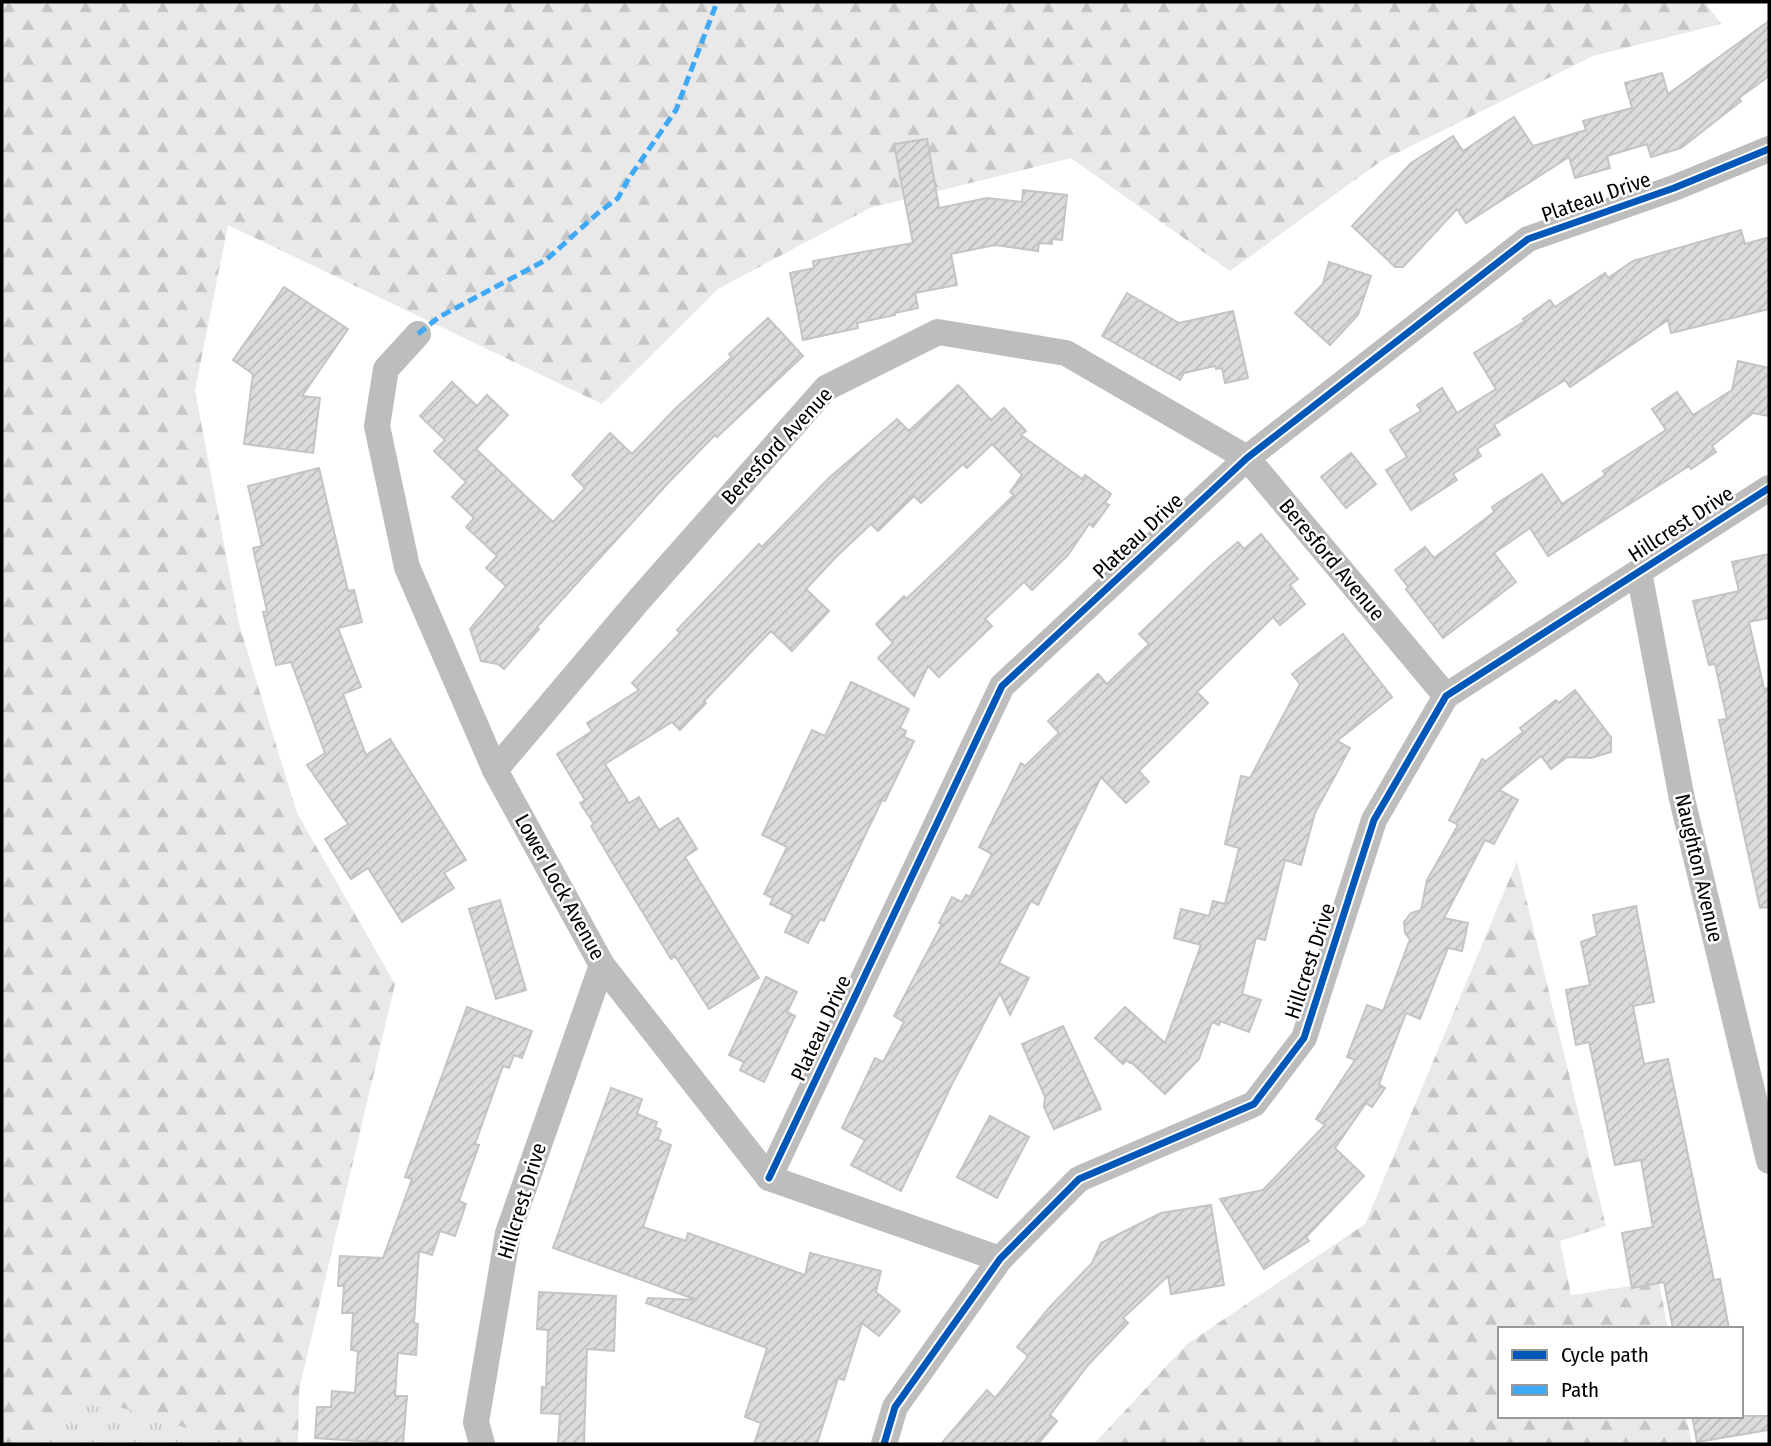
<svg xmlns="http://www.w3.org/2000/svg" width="1771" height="1446" viewBox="0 0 1771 1446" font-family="'Fira Sans Condensed',sans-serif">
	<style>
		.grass { fill: url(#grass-tufts) }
		.forest { fill: url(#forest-firs) }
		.building { fill: url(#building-hatch); stroke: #c4c4c4; stroke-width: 2 }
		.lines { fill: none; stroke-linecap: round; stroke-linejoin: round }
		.street { stroke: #bdbdbd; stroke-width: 26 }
		.quiet { stroke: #3fa9f5; stroke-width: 5; stroke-dasharray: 10 5; stroke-linecap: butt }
		.cycleway-casing { stroke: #fff; stroke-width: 11 }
		.cycleway { stroke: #0057b8; stroke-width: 7 }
		.labels { text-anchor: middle; stroke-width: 5; stroke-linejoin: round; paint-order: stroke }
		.street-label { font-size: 21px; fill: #000; stroke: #fff }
	</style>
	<defs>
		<pattern id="grass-tufts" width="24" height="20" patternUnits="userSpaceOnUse" patternTransform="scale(1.75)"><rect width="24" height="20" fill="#e9e9e9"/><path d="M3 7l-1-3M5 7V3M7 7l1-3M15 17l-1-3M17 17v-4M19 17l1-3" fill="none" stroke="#c6c6c6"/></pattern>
		<pattern id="forest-firs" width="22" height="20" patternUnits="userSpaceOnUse" patternTransform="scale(1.75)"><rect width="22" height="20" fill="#e9e9e9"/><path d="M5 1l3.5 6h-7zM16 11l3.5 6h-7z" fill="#c6c6c6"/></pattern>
		<pattern id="building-hatch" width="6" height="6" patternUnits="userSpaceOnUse" patternTransform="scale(1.75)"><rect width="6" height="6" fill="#dcdcdc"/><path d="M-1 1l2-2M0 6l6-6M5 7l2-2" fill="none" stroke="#bbb"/></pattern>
	</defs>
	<rect width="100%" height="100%" fill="#fff"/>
	<polygon class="grass" points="85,1395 221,1439 232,1444 10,1444"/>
	<g class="forest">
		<polygon points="2,2 1705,2 1721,24 1593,56 1381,161 1230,271 1071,158 870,208 718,289 602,404 228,225 195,390 239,624 297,813 395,984 299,1390 298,1444 232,1444 221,1439 85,1396 10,1444 2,1444"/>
		<polygon points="1517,861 1606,1226 1560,1241 1571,1295 1659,1282 1668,1329 1500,1329 1500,1416 1686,1416 1692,1444 1094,1444 1187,1344 1365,1224"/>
	</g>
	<g class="building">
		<polygon points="1769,21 1769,76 1739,98 1741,101 1681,148 1651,157 1647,144 1607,156 1610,168 1575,178 1569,157 1466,223 1457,209 1403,267 1395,267 1352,226 1411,163 1453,136 1463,151 1514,117 1533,146 1586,130 1583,121 1632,108 1625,83 1662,73 1668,94"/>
		<polygon points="927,139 939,208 987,198 1022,202 1023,190 1067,195 1062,240 1052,239 1052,244 1039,243 1038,251 995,245 951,254 957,285 915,293 918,308 895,313 895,315 857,323 858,328 803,340 790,273 814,268 813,261 913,243 894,144"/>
		<polygon points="1741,230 1745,244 1769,237 1769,309 1671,333 1668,320 1570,387 1565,380 1494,425 1500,435 1477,449 1481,456 1453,474 1457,480 1411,510 1386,470 1407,457 1390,430 1421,411 1417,405 1442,388 1457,413 1496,389 1474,353 1525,321 1523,319 1550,300 1555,307 1605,273 1608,278 1633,261"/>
		<polygon points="1329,262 1371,276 1358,315 1330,345 1295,313 1323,284"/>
		<polygon points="284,287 348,329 302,396 320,398 313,453 244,444 253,374 233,360"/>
		<polygon points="1127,293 1179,323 1233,311 1248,378 1225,383 1222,368 1216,369 1215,366 1184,373 1180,380 1102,336"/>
		<polygon points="768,318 803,356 717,437 715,435 669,482 537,627 539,629 504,669 498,664 481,661 470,629 506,586 486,568 497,556 466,527 474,518 452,497 466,482 434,451 445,440 420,416 452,382 477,406 487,395 508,415 476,449 553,522 585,488 572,475 610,433 632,454 675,409 732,357 729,354"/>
		<polygon points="1738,361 1769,368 1769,416 1753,413 1712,446 1716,452 1691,469 1689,466 1548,556 1530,528 1494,553 1516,582 1443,638 1406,589 1408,587 1395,570 1425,547 1434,558 1494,512 1492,507 1542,474 1562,504 1605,475 1603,471 1666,430 1652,409 1677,392 1693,415 1732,390"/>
		<polygon points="958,385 991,420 1004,408 1026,431 1021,435 1082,479 1085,475 1111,494 1105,503 1109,505 1093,527 1089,524 1068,555 1032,590 1024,582 985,619 992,626 939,677 928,666 914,696 878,658 893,643 876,624 904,596 906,599 940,567 1014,495 1010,492 1022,475 992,444 967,468 963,464 921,503 914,496 878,531 871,524 836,557 806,589 829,611 792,651 771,631 704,701 706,703 680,730 672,722 605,764 629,803 639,797 659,830 678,818 697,849 685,857 759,978 709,1009 675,956 671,959 617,870 591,826 594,824 580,803 585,800 557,754 592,731 587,723 639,690 632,683 680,633 677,630 759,544 762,547 829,478 897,419 909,431"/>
		<polygon points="1351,453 1376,484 1346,508 1321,477"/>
		<polygon points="319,468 348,591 354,590 362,622 338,628 361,687 343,694 366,755 390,739 466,860 444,873 454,888 402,922 368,868 351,879 325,839 348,824 307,765 325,753 291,662 276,665 263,612 267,611 253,548 262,546 248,486"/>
		<polygon points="1261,534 1298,579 1290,585 1305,604 1280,625 1273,617 1197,692 1208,703 1139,771 1149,782 1126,803 1101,777 1038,905 1031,901 999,963 1029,978 1010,1015 1000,993 953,1082 901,1191 851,1165 865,1140 842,1128 875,1058 883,1062 904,1022 894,1016 942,924 939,923 952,897 962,902 966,895 970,897 992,854 979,847 1021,763 1025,766 1059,733 1048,721 1098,674 1107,684 1149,644 1139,634 1213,563 1238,542 1244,549"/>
		<polygon points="1769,554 1769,618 1749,622 1764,689 1769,688 1769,907 1760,908 1719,720 1727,719 1715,664 1709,665 1693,601 1739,591 1732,562"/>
		<polygon points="1343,634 1392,697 1337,741 1350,748 1315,813 1301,865 1285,860 1265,940 1256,938 1242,994 1261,1000 1249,1032 1220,1021 1219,1025 1212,1022 1199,1059 1165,1094 1131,1062 1130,1063 1127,1060 1123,1064 1095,1038 1125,1007 1165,1043 1201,945 1174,938 1181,909 1209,916 1213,901 1225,904 1239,848 1225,844 1241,776 1250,778 1300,684 1292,674"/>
		<polygon points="851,682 909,709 900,728 906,731 904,737 914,741 885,801 882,800 824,921 820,919 808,943 785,932 793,915 770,904 773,898 764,894 787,847 762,835 812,730 825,736"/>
		<polygon points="1575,690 1611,737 1611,752 1591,758 1567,757 1551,769 1541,756 1499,790 1518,800 1494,844 1485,840 1444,918 1468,923 1462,951 1448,948 1420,1019 1406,1013 1379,1084 1385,1088 1372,1107 1366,1103 1335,1148 1364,1176 1306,1237 1309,1241 1264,1269 1220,1199 1263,1190 1325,1125 1316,1119 1355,1060 1347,1057 1367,1005 1383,1011 1410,939 1405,933 1404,922 1411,913 1421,910 1427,880 1458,825 1449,820 1482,759 1486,761 1523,732 1520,728 1556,700 1559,703"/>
		<polygon points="500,900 526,990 496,999 469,909"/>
		<polygon points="1636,906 1654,1002 1633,1006 1644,1064 1668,1059 1714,1280 1720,1279 1729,1329 1673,1329 1664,1282 1632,1288 1622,1233 1653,1227 1641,1160 1615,1165 1589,1042 1576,1045 1566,990 1590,985 1581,942 1597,936 1593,915"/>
		<polygon points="766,977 797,992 787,1012 795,1016 764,1082 740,1070 744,1062 729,1055"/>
		<polygon points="467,1007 532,1031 522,1058 514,1055 509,1068 503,1066 475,1144 479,1145 459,1201 466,1204 455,1236 440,1231 432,1255 419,1251 414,1323 418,1324 416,1355 398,1353 395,1396 407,1396 403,1444 315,1438 317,1407 331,1407 332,1391 355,1393 358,1351 351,1350 353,1313 342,1313 344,1286 338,1286 340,1256 383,1258 412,1179 405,1177"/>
		<polygon points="1063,1026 1101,1109 1054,1129 1044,1107 1045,1097 1022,1044"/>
		<polygon points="611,1088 642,1099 637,1114 657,1122 655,1127 661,1130 658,1140 671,1145 643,1227 686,1241 688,1233 805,1275 810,1253 881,1271 876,1292 900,1311 879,1336 862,1323 844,1380 838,1378 817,1444 754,1444 761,1423 745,1417 767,1348 646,1303 648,1298 697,1300 553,1248"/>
		<polygon points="990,1116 1029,1137 997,1198 957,1177"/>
		<polygon points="1211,1205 1224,1285 1171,1294 1168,1276 1123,1318 1128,1323 1088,1365 1050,1415 1057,1421 1038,1444 941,1444 987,1390 995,1398 1027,1358 1027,1355 1017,1347 1049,1308 1092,1263 1101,1243 1161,1213"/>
		<polygon points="539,1292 616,1296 614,1351 587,1349 584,1444 558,1444 560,1414 541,1413 542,1387 546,1388 548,1330 537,1329"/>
		<polygon points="1692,1416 1769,1416 1769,1430 1697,1442"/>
	</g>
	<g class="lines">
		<g class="street">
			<polyline points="418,334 386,369 377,426 407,567 495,770 602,965 769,1178 1000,1259"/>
			<polyline points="1639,572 1682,799 1769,1161"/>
			<polyline points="495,770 638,601 826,388 938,332 1066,353 1247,458 1446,696"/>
			<polyline points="769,1178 1002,686 1247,458 1528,239 1674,188 1769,149"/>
			<polyline points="482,1444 476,1422 508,1233 602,965"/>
			<polyline points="884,1444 895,1407 1000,1259 1079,1179 1254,1104 1304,1038 1374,820 1446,696 1769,488"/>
		</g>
		<polyline class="quiet" points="418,334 439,317 546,260 598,213 618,198 629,178 676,110 717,2"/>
		<g class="cycleway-casing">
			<g id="cycleway">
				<polyline points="769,1178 1002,686 1247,458 1528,239 1674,188 1769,149"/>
				<polyline points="884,1444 895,1407 1000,1259 1079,1179 1254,1104 1304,1038 1374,820 1446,696 1769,488"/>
			</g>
		</g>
		<use href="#cycleway" class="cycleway"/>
	</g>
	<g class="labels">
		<g class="street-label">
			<text transform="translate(1596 197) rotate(-19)" y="7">Plateau Drive</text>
			<text transform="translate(777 446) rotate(-47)" y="7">Beresford Avenue</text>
			<text transform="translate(1681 524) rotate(-33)" y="7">Hillcrest Drive</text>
			<text transform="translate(1138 536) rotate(-43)" y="7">Plateau Drive</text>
			<text transform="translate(1332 560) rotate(50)" y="7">Beresford Avenue</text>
			<text transform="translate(1699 868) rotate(77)" y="7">Naughton Avenue</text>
			<text transform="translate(560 887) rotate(61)" y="7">Lower Lock Avenue</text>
			<text transform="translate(1310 961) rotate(-72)" y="7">Hillcrest Drive</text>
			<text transform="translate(821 1028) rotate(-65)" y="7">Plateau Drive</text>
			<text transform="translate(522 1201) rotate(-73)" y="7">Hillcrest Drive</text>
		</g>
	</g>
	<rect width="1771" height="1446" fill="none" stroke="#000000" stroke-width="7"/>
	<rect x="1498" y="1327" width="245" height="91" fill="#ffffff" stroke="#999999" stroke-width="2"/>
	<rect x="1512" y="1350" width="35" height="10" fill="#0057b8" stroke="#999999" stroke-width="2"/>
	<text x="1561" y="1362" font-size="21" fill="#000000">Cycle path</text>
	<rect x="1512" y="1385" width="35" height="10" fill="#3fa9f5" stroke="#999999" stroke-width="2"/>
	<text x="1561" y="1397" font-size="21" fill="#000000">Path</text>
</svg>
